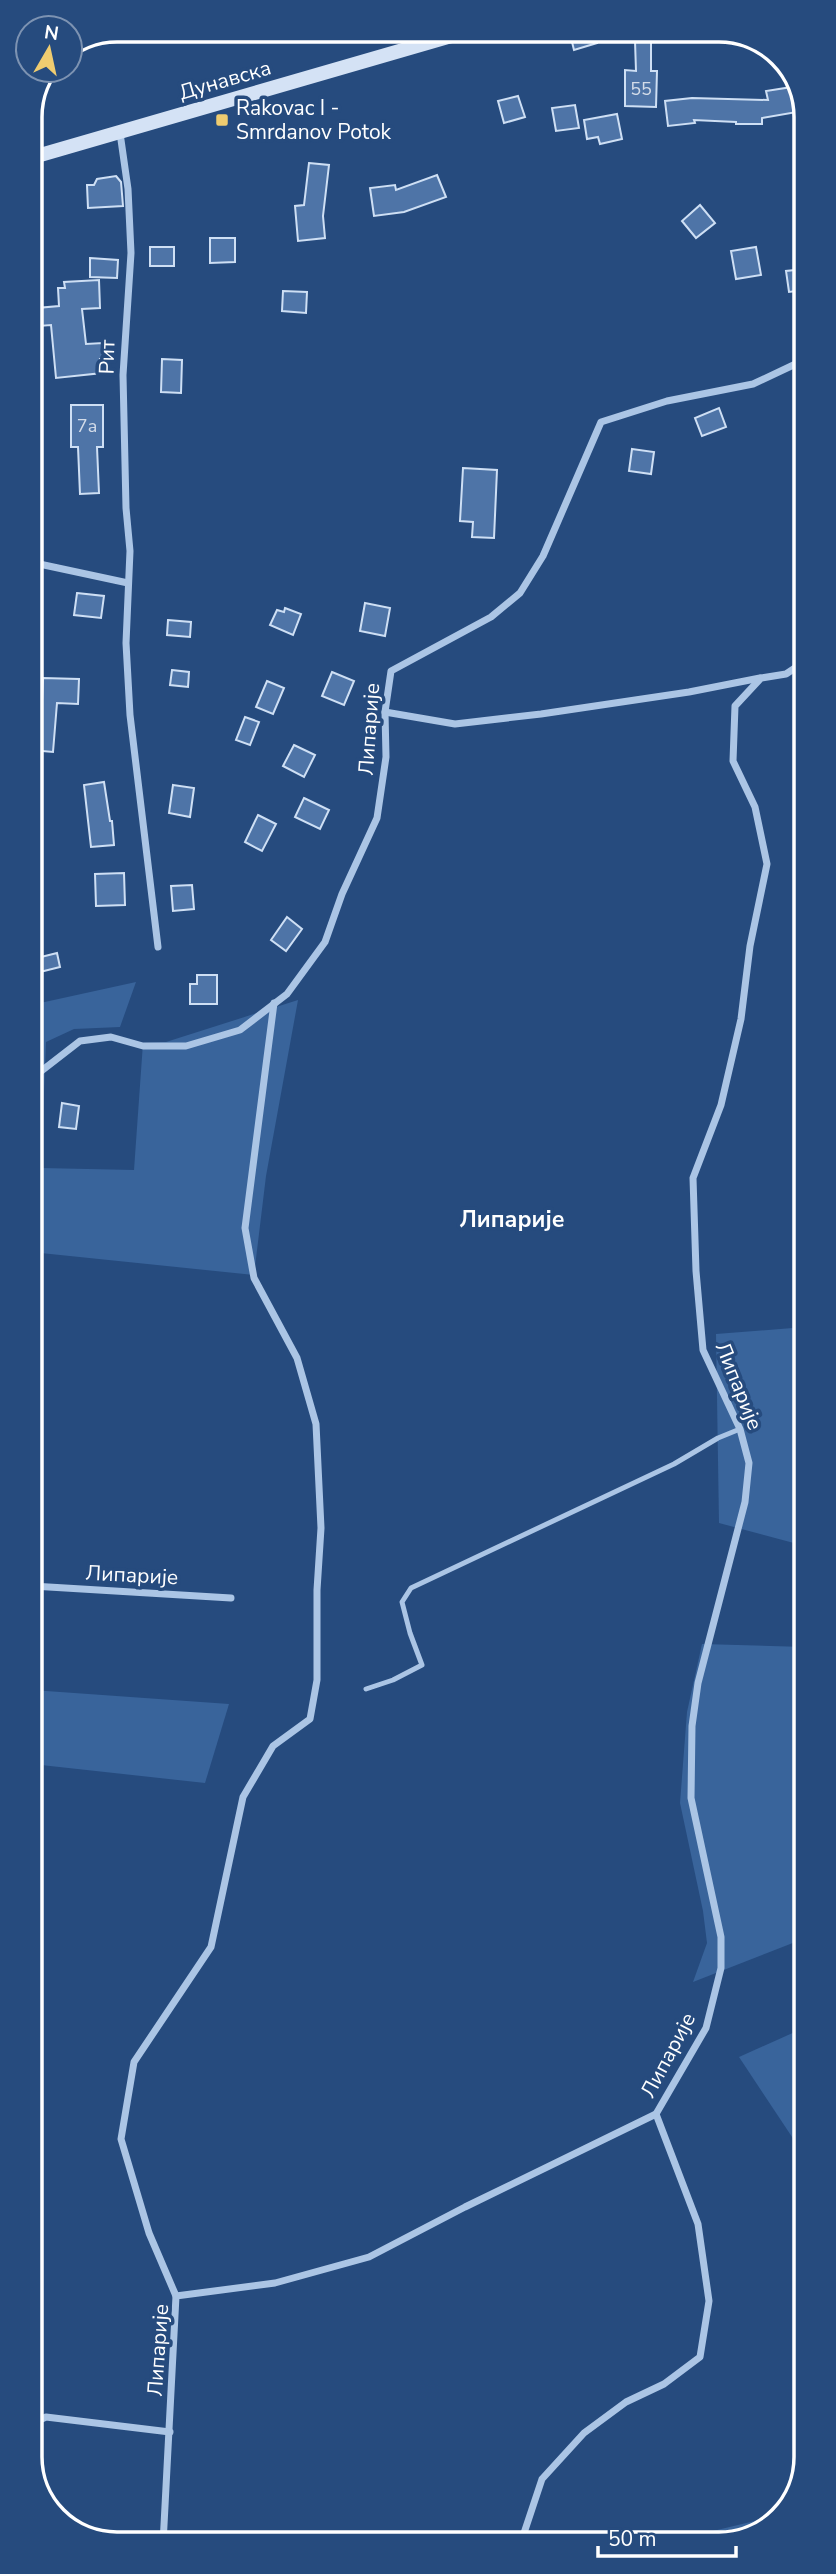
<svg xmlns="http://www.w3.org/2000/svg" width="836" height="2574" viewBox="0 0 836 2574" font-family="'Nunito Sans',sans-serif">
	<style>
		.green { fill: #39649b }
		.building { fill: #4e74a7; stroke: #cedff4; stroke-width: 2 }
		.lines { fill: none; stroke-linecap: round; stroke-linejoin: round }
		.lane { stroke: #abc5e5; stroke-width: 5 }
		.street { stroke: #abc5e5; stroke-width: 7 }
		.secondary { stroke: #d4e2f5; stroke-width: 14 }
		.poi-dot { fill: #efcc70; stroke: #264b7e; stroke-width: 2.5 }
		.labels { text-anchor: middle; stroke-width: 7; stroke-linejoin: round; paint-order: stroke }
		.number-label { font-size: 18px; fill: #d3dce9 }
		.street-label { font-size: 21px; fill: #fff; stroke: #264b7e }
		.poi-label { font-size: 21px; fill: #fff; stroke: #264b7e; text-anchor: start }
		.neighbourhood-label { font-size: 23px; font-weight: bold; fill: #fff; stroke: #264b7e }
		.rim { fill: none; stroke: #fff; stroke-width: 3.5 }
	</style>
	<rect width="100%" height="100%" fill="#264b7e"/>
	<g class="green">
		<polygon points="136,982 120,1027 74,1029 46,1042 41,1168 134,1170 143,1043 166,1042 298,1000 266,1176 254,1275 31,1252 31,1005"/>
		<polygon points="805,1327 805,1546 719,1523 716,1334"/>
		<polygon points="702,1644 805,1647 806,1940 803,1939 693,1982 707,1943 703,1911 680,1803 687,1712"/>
		<polygon points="32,1690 229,1704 205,1783 32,1764"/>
		<polygon points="806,2027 806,2158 739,2057"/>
		<polygon points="780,2515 741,2541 667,2542"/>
	</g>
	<g class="building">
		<polygon points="569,30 593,30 597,43 574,50"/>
		<polygon points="635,41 651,41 651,71 657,71 656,107 625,106 625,70 636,71"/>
		<polygon points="792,87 797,112 762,118 762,124 736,124 736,122 694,120 695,123 668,126 665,101 692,98 768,100 766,91"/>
		<polygon points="518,96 525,117 504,123 498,101"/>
		<polygon points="575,105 579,128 556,131 552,108"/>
		<polygon points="617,114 622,139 600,144 598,137 587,139 584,120"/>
		<polygon points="309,163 329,165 323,216 325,238 298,241 295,206 304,205"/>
		<polygon points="437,175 446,197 404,212 374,216 370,188 395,185 396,190"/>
		<polygon points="116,176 121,182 123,206 88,208 87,185 94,185 97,179"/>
		<polygon points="700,205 715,223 696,238 682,221"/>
		<polygon points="210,238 235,238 235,262 210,263"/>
		<rect x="150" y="247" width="24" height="19"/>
		<polygon points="756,247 761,275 736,279 731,251"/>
		<polygon points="90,258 118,260 117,278 90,277"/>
		<polygon points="804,269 804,290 789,292 786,271"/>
		<polygon points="99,280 100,308 82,309 86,344 103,343 105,359 100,359 102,373 56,378 51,325 39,326 37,308 59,306 58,288 65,288 64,282"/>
		<polygon points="283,291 307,292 306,313 282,311"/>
		<polygon points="162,359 182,360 181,393 161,392"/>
		<polygon points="71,405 103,405 103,447 97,447 99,493 80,494 78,447 71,447"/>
		<polygon points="719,408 726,427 702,436 695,418"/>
		<polygon points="632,449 654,452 651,474 629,471"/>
		<polygon points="463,468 497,470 494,538 472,537 473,522 460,521"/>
		<polygon points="77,593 104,596 101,618 74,615"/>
		<polygon points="365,603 390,608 385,636 360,631"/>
		<polygon points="285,608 301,614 293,635 270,625 277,610 284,612"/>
		<polygon points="168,620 191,622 190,637 167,635"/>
		<polygon points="172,670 189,672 188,687 170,685"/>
		<polygon points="332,672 354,681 344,705 322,696"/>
		<polygon points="43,678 79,679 78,704 57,703 53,752 31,750 31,721 41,722"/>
		<polygon points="267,681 284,688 273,714 256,707"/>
		<polygon points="245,717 259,722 250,745 236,740"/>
		<polygon points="294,745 315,755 304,777 283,766"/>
		<polygon points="104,782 110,821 112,821 114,845 91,847 84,785"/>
		<polygon points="173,785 194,788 190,817 169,813"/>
		<polygon points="304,798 329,810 320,829 295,817"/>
		<polygon points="258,815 276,824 262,851 245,842"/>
		<polygon points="124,873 125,905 96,906 95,874"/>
		<polygon points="192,885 194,909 173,911 171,886"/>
		<polygon points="287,917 302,929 286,951 271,940"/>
		<polygon points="57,953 60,967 36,973 33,959"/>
		<polygon points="197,975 217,975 217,1004 190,1004 190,984 197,984"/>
		<polygon points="62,1103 79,1106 76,1129 59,1127"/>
	</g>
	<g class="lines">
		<polyline class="lane" points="366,1689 393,1680 422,1665 410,1633 402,1602 411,1588 674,1464 718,1438 740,1429"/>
		<g class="street">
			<polyline points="120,133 128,189 131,253 123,375 126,508 130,551 126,643 130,715 158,947"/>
			<polyline points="30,562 128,583"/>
			<polyline points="385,712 455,724 541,714 689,692 760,678"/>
			<polyline points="31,1079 80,1041 111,1037 143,1046 186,1046 240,1030 287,994 325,942 342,894 377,818 386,757 385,712 391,671 491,617 520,593 543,556 601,422 667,401 753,384 804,360"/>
			<polyline points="32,1586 231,1598"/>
			<polyline points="176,2296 149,2233 121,2139 134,2062 211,1947 243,1797 273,1746 310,1719 317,1680 317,1590 321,1528 316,1424 297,1358 254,1278 245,1228 274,1003"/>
			<polyline points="33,2423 46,2417 170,2432"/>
			<polyline points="521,2542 542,2479 584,2433 626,2402 664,2384 700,2357 709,2301 698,2224 656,2114"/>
			<polyline points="163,2544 176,2296 275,2283 369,2257 465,2207 656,2114 706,2028 721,1968 721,1937 691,1798 692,1726 698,1683 745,1502 749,1463 740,1429 703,1350 696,1271 693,1178 721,1105 741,1019 750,946 767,864 755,807 733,761 735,706 761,678 786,674 804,662"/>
		</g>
		<polyline class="secondary" points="30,158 472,30"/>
	</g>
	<rect class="poi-dot" x="215" y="113" width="14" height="14" rx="3.5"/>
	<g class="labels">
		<g class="number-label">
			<text x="641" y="95">55</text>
			<text x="87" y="432">7a</text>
		</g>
		<g class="street-label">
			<text transform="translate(225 80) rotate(-16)" y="7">Дунавска</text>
			<text transform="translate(107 357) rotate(-88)" y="7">Рит</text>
			<text transform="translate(369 729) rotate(-86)" y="7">Липарије</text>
			<text transform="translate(739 1386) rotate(68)" y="7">Липарије</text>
			<text transform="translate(132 1575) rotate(3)" y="7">Липарије</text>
			<text transform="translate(668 2055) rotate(-62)" y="7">Липарије</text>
			<text transform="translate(158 2350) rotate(-86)" y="7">Липарије</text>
		</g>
		<g class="poi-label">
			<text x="236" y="115">Rakovac I -<tspan x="236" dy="24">Smrdanov Potok</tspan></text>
		</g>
		<g class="neighbourhood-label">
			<text x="512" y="1227">Липарије</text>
		</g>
	</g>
	<path d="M0 0H836V2574H0ZM117 42H719A75 75 0 0 1 794 117V2457A75 75 0 0 1 719 2532H117A75 75 0 0 1 42 2457V117A75 75 0 0 1 117 42Z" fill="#264b7e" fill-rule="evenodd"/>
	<path class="rim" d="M117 42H719A75 75 0 0 1 794 117V2457A75 75 0 0 1 719 2532H117A75 75 0 0 1 42 2457V117A75 75 0 0 1 117 42Z"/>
	<g transform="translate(49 49) rotate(9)"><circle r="33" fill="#264b7e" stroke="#7d93b2" stroke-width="2"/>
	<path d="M0-5L12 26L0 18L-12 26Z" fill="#efcc70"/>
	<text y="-10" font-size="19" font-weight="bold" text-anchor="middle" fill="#ffffff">N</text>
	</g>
	<path d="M598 2546v10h138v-10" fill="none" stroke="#ffffff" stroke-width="3.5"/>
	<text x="608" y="2546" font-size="21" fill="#ffffff" stroke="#264b7e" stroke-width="5" paint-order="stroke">50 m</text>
</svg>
